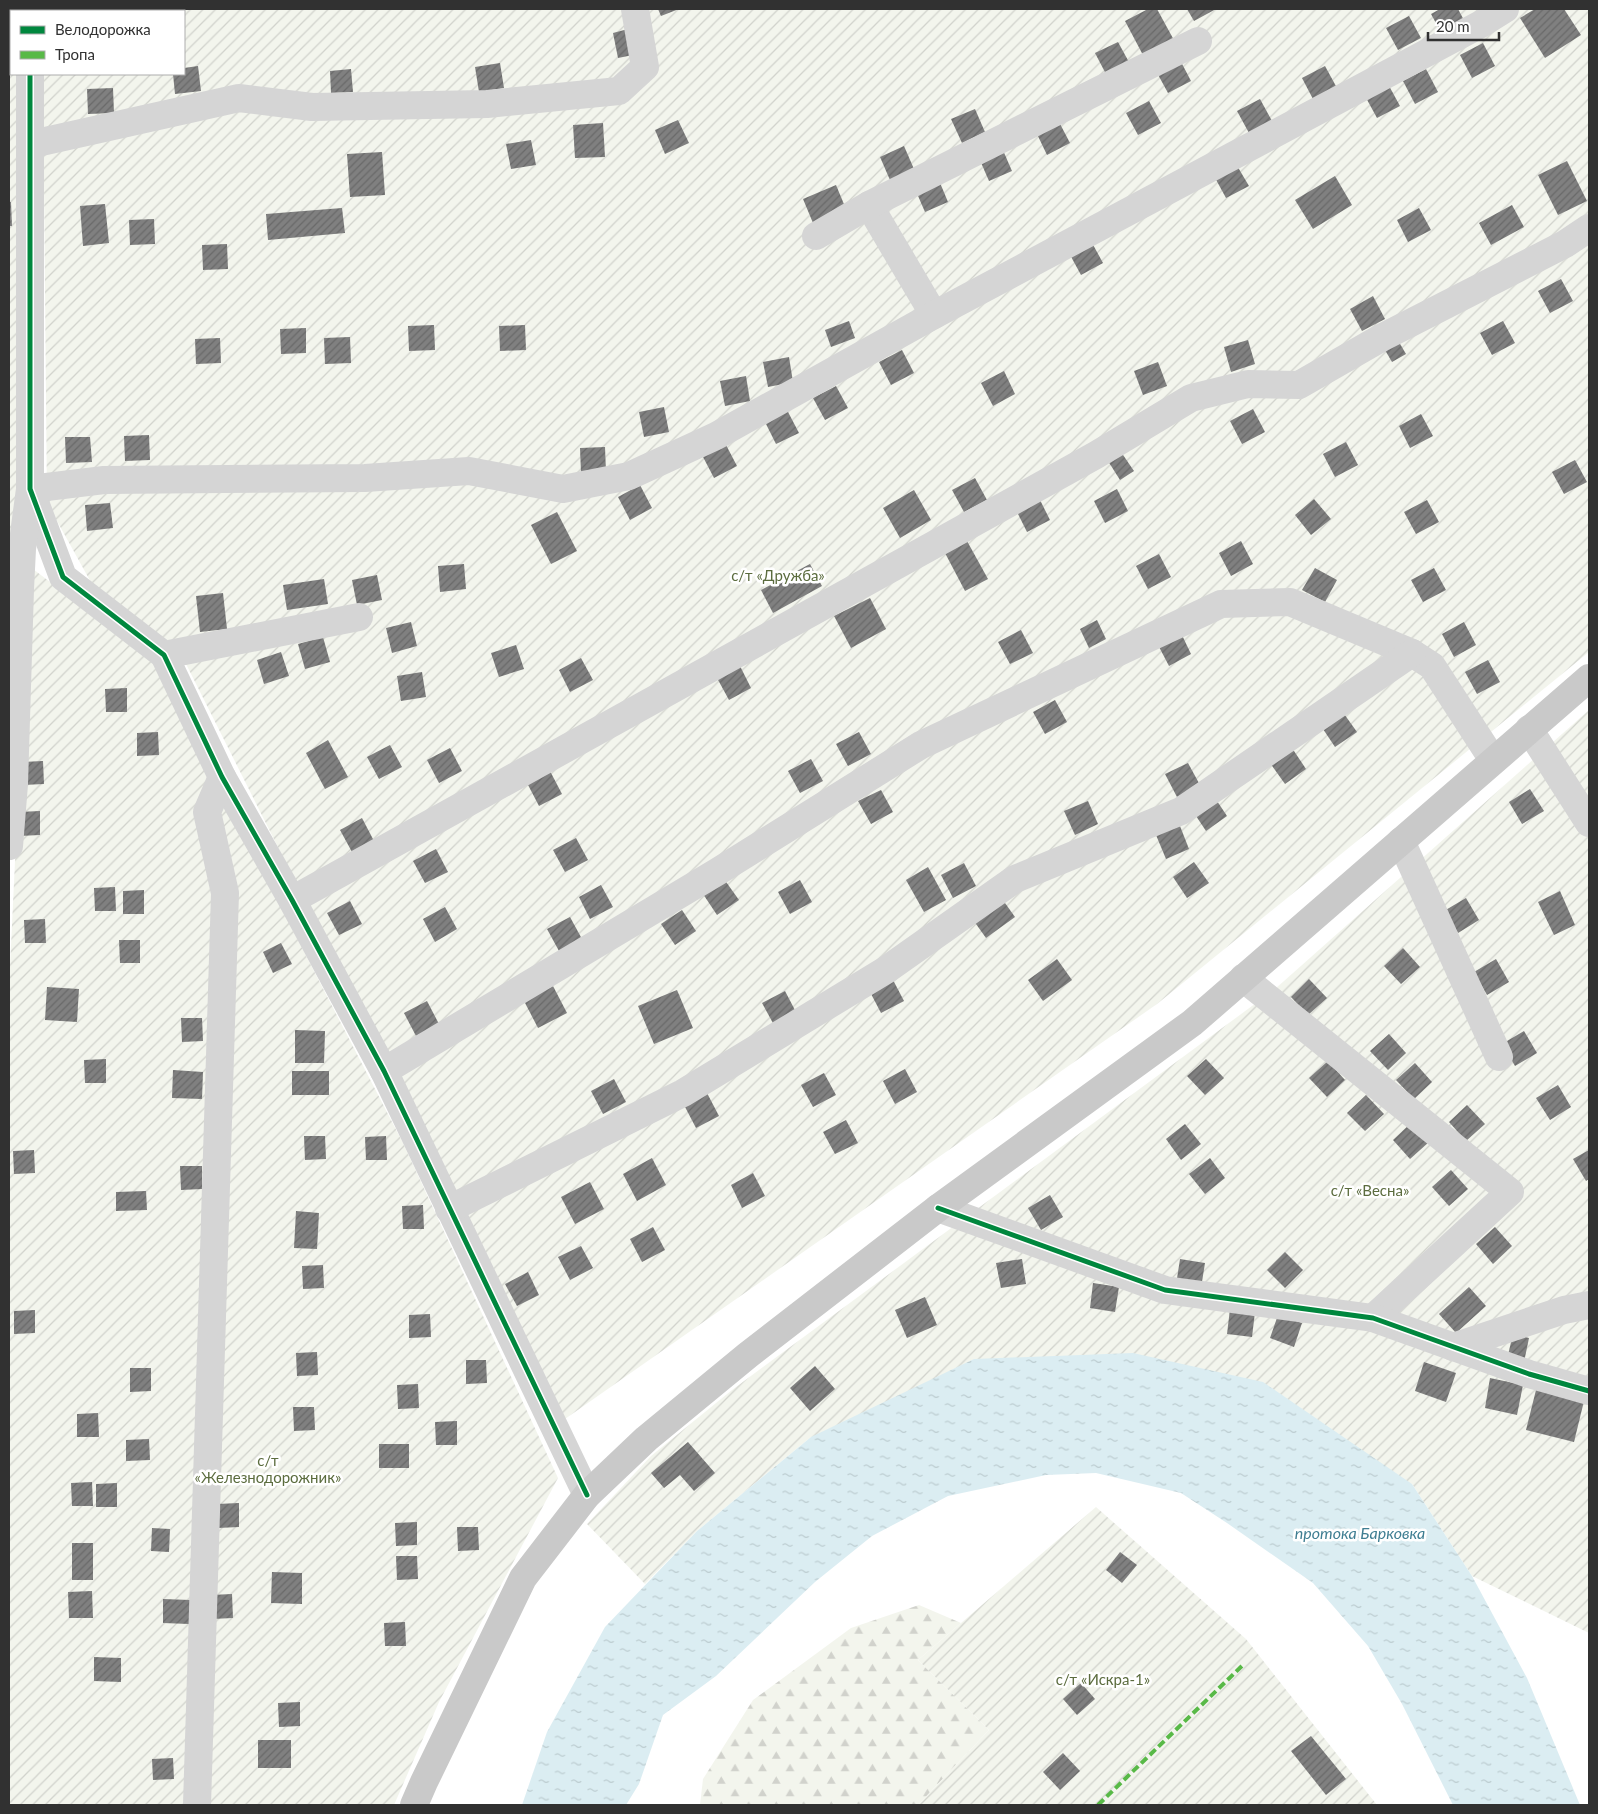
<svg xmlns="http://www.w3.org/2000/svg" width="1598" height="1814" viewBox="0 0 1598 1814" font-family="Lato,sans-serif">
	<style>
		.forest { fill: url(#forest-firs) }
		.garden { fill: url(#garden-furrows) }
		.water { fill: url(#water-ripples) }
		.building { fill: url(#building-hatch) }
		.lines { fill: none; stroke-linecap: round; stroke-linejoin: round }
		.minor { stroke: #d5d5d5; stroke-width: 28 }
		.major { stroke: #c9c9c9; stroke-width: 28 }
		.quiet { stroke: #58b947; stroke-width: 4; stroke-dasharray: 8 4; stroke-linecap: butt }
		.cycleway-casing { stroke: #fff; stroke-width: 8 }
		.cycleway { stroke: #00873e; stroke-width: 5 }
		.labels { text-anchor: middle; stroke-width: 5; stroke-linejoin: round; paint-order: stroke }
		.park-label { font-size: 15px; fill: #5b6c3e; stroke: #fff }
		.water-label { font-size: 16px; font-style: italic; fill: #3f7e92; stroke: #fff }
	</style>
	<defs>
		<pattern id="forest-firs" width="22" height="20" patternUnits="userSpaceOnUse" patternTransform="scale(1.25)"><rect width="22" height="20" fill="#f3f5ed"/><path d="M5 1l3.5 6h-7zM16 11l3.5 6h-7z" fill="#d1d2cc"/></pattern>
		<pattern id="garden-furrows" width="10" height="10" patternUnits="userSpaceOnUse" patternTransform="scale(1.25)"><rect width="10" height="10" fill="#f3f5ed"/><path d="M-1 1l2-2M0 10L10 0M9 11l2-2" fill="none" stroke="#d1d2cc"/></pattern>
		<pattern id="water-ripples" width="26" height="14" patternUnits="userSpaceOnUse" patternTransform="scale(1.25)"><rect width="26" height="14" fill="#dbedf2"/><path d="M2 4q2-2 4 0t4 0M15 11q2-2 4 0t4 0" fill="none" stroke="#bcccd0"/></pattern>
		<pattern id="building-hatch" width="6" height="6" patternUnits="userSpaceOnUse" patternTransform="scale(1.25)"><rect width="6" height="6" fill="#808080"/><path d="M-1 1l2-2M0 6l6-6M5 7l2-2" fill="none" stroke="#696969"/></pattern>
	</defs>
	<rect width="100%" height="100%" fill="#fff"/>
	<polygon class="forest" points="919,1605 961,1623 918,1660 989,1730 918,1805 700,1805 703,1779 753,1700 851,1628"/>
	<g class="garden">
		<polygon points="9,9 19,9 19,11 11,11 11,74 19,74 16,514 9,611"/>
		<polygon points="42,9 1589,9 1589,652 1157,1004 565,1419 180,652 93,586 47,503 43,74 184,74 184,11 42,11"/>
		<polygon points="29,566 157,663 225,799 404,1145 558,1478 439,1702 394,1805 9,1805 9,988"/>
		<polygon points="1589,710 1589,1633 1472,1576 1412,1484 811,1437 697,1531 645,1584 587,1524 651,1456 732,1390 1275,989"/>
		<polygon points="1096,1507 1246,1639 1377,1805 918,1805 989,1730 918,1660"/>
	</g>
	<polygon class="water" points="1133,1353 1263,1382 1412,1484 1472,1576 1527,1678 1580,1805 1453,1805 1402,1704 1368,1646 1313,1583 1227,1523 1181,1493 1096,1473 1046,1475 948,1496 872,1536 815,1582 716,1676 663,1715 639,1784 626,1805 522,1805 547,1732 605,1627 697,1531 811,1437 974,1359"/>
	<g class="building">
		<polygon points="658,9 679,9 661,16"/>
		<polygon points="1148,9 1157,9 1175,42 1144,57 1125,21"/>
		<polygon points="1187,9 1216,9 1194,21"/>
		<polygon points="1440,9 1458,9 1466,24 1443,36 1431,14"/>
		<polygon points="1535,9 1564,9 1581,35 1545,58 1520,18"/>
		<polygon points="1409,16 1421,38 1398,50 1386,28"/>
		<polygon points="628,29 633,55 618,58 613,33"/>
		<polygon points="1118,42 1130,64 1107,76 1095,53"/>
		<polygon points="1483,43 1495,66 1472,78 1460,55"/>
		<polygon points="1179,58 1191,81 1168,93 1156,71"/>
		<polygon points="500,63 504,88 479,92 475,67"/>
		<polygon points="198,66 201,91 175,94 173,74 184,74 184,68"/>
		<polygon points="1325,66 1337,88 1314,101 1302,78"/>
		<polygon points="351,69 353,92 331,93 330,71"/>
		<polygon points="1426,69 1438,92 1415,104 1403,81"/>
		<polygon points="1388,84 1400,106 1377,118 1365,96"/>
		<polygon points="113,88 114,113 88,114 87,89"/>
		<polygon points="1260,99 1272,121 1249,133 1237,111"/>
		<polygon points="1149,101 1161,123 1138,135 1126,113"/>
		<polygon points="975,109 985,132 962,143 951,119"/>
		<polygon points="678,120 689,143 665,154 655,130"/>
		<polygon points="1058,120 1070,143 1047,155 1036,132"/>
		<polygon points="603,123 605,157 575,158 573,125"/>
		<polygon points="531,140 536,165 511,169 506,144"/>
		<polygon points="904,146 914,169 890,180 880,157"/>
		<polygon points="1002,148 1012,171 989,181 979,158"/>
		<polygon points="382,152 385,195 350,197 347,154"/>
		<polygon points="1567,161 1587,201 1558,215 1538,175"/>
		<polygon points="1236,164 1249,186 1226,198 1214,176"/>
		<polygon points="1335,176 1352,205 1313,229 1295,200"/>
		<polygon points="938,178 948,202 925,212 915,189"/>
		<polygon points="836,185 846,209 813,223 803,199"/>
		<polygon points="9,202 11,202 12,226 9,226"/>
		<polygon points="105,204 109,243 83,246 80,206"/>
		<polygon points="1512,205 1524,227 1491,245 1479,223"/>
		<polygon points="342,208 345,233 268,240 266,214"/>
		<polygon points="1419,208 1431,230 1408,242 1397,220"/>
		<polygon points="154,219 155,244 130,245 129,220"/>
		<polygon points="1091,241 1103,263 1081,275 1069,253"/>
		<polygon points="227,244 228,269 203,270 202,245"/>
		<polygon points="1561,279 1573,301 1550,313 1538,291"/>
		<polygon points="1373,296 1385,319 1362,331 1350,309"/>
		<polygon points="849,321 855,338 831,347 825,330"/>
		<polygon points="1503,321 1515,343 1492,355 1480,333"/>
		<polygon points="434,325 435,350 409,351 408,326"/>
		<polygon points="525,325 526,350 500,351 499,326"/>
		<polygon points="306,328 306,353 281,354 280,329"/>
		<polygon points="350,337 351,363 325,364 324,338"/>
		<polygon points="1396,337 1406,354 1392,362 1382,345"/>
		<polygon points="220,338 221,363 196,364 195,339"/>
		<polygon points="1248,340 1255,364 1231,372 1224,347"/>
		<polygon points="902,350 914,373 891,385 879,362"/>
		<polygon points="789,357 793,382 768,387 763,362"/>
		<polygon points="1158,362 1167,386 1143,395 1134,371"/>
		<polygon points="1004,371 1015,394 993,406 981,383"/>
		<polygon points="746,376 750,401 725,406 720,381"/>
		<polygon points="836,386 848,408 825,420 813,398"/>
		<polygon points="664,407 669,432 644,437 639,412"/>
		<polygon points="1253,409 1265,432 1242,444 1230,421"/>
		<polygon points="787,410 799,433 776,444 765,422"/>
		<polygon points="1421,414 1433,436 1410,448 1399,426"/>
		<polygon points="149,435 150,460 125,461 124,436"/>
		<polygon points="65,437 90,437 92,462 66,463"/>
		<polygon points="1346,442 1358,465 1335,477 1323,454"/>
		<polygon points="725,443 737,466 714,478 702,455"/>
		<polygon points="605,447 606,472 581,473 580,448"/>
		<polygon points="1121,452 1134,471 1120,480 1108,461"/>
		<polygon points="1575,460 1587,482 1564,494 1552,472"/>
		<polygon points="975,478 987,500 964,512 952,490"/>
		<polygon points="640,485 652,508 630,520 618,497"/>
		<polygon points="1117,489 1128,511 1105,523 1094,501"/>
		<polygon points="914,490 931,520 900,538 883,508"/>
		<polygon points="1039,498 1050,520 1027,532 1016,510"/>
		<polygon points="1314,499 1331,519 1311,535 1295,515"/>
		<polygon points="1427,500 1439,522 1416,534 1404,512"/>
		<polygon points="110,503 113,528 87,531 85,505"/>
		<polygon points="557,512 577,551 551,564 531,525"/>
		<polygon points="967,541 988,579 965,591 945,553"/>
		<polygon points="1241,541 1253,564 1231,576 1219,553"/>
		<polygon points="1159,554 1171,577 1148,589 1136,566"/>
		<polygon points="464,564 466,589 440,592 438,566"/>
		<polygon points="810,564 822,586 773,613 761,590"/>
		<polygon points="1315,568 1337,580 1325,602 1302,590"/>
		<polygon points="1434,568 1446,590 1423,602 1411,580"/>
		<polygon points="377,575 382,600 357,605 352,580"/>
		<polygon points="324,579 328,604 287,610 283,585"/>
		<polygon points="223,593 227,629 200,632 196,596"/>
		<polygon points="870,598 886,629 851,648 834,616"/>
		<polygon points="1097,620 1106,639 1089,648 1080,629"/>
		<polygon points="411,622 417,646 392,653 386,628"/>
		<polygon points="1464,622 1476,645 1454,657 1442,634"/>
		<polygon points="1021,630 1033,653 1010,664 998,642"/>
		<polygon points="1180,631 1191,654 1169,666 1157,643"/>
		<polygon points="323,637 330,662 305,669 298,644"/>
		<polygon points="516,645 524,669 499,677 491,653"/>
		<polygon points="281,652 289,676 264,684 257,660"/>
		<polygon points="581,658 593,680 570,692 559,670"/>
		<polygon points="1488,660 1500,682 1477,694 1465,672"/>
		<polygon points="740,666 751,688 729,700 717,678"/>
		<polygon points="422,672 426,697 401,701 397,676"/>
		<polygon points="127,688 127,712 106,712 105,689"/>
		<polygon points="1055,700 1067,722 1045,734 1033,712"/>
		<polygon points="1342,711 1357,732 1335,747 1321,726"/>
		<polygon points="158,732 159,755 137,756 137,733"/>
		<polygon points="859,732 871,754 848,766 836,744"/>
		<polygon points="328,740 348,777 325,789 306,753"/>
		<polygon points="390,745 402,767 379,779 367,757"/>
		<polygon points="450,748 462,771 439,783 427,760"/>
		<polygon points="1292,748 1306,769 1285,784 1270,763"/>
		<polygon points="811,759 823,781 800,793 788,771"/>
		<polygon points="43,761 44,784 23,785 22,762"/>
		<polygon points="1188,763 1200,785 1177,797 1165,774"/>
		<polygon points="550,771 562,794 539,806 527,783"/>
		<polygon points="1530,789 1544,811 1522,824 1509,802"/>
		<polygon points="881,790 893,812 871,824 858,801"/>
		<polygon points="1213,795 1227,816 1206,831 1192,810"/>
		<polygon points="1088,801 1098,824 1075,835 1064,811"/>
		<polygon points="40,811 40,835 19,836 19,812"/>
		<polygon points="362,818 374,841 352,852 340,830"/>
		<polygon points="1180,826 1189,849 1166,859 1156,835"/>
		<polygon points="576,838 588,860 565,872 553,850"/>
		<polygon points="436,849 448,872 425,883 413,861"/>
		<polygon points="1194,862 1209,883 1187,898 1173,877"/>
		<polygon points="964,863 976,886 953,898 941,875"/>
		<polygon points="928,867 946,900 924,912 906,880"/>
		<polygon points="724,879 739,900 717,915 703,894"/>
		<polygon points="800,880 812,902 790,914 778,892"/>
		<polygon points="601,885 613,907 590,919 579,897"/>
		<polygon points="115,887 116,911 95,911 94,888"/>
		<polygon points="144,890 144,914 123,914 123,891"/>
		<polygon points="1560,891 1575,925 1554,935 1538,902"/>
		<polygon points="1000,896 1015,917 986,938 971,917"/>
		<polygon points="1466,898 1479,920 1458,933 1444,911"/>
		<polygon points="350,901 362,924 339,935 327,913"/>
		<polygon points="445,907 457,929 435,942 423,919"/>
		<polygon points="682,910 696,931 675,945 661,924"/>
		<polygon points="570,917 582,939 559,951 547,929"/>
		<polygon points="45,919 46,943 25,943 24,920"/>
		<polygon points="119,940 140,940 140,963 120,963"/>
		<polygon points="281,943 292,964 273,973 263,952"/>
		<polygon points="1403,948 1420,967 1401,984 1384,966"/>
		<polygon points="1057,959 1072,980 1043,1001 1028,980"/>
		<polygon points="1496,959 1509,982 1487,995 1474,972"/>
		<polygon points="892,978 904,1001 881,1013 869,990"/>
		<polygon points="1309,979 1327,998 1308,1015 1291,997"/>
		<polygon points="553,986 567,1013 538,1028 524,1001"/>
		<polygon points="47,987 79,989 77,1022 45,1020"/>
		<polygon points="677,990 693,1028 654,1044 638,1006"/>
		<polygon points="785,991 797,1014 774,1025 762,1003"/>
		<polygon points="427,1001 439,1024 416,1036 404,1013"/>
		<polygon points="181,1018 202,1018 203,1041 182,1042"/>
		<polygon points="295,1030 325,1031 324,1063 295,1063"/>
		<polygon points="1524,1031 1537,1053 1515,1066 1502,1044"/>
		<polygon points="1389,1034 1406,1053 1388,1070 1370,1051"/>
		<polygon points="106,1059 106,1083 85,1083 84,1060"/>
		<polygon points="1206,1059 1224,1078 1205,1095 1187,1076"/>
		<polygon points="1328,1061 1345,1080 1327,1097 1309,1078"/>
		<polygon points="1415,1063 1432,1082 1414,1099 1396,1080"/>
		<polygon points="905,1069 917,1092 895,1104 883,1081"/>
		<polygon points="173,1070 203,1072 202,1099 172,1098"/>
		<rect x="292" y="1071" width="37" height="24"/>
		<polygon points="824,1073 836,1095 813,1107 801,1085"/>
		<polygon points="614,1079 626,1102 603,1114 591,1091"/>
		<polygon points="1558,1085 1571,1107 1550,1120 1536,1098"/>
		<polygon points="707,1093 719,1116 696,1128 684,1105"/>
		<polygon points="1366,1095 1384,1114 1365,1131 1347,1113"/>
		<polygon points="1467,1105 1485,1124 1466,1141 1449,1122"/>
		<polygon points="846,1120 858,1143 835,1154 823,1132"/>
		<polygon points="1411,1123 1429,1142 1410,1159 1393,1140"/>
		<polygon points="1185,1124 1201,1144 1181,1160 1166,1139"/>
		<polygon points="304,1136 325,1136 326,1159 305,1160"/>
		<polygon points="386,1136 387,1160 366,1160 365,1137"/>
		<polygon points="34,1150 35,1173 14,1174 13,1151"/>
		<polygon points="1589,1150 1589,1179 1586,1181 1573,1159"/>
		<polygon points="652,1158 666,1185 637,1201 623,1174"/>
		<polygon points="1210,1158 1225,1178 1205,1194 1189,1174"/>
		<polygon points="180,1166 202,1166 202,1189 181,1190"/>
		<polygon points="1451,1170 1468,1189 1449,1206 1432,1187"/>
		<polygon points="753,1173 765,1196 742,1208 731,1185"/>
		<polygon points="590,1182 604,1209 575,1224 561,1197"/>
		<polygon points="146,1191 147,1210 116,1211 116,1192"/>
		<polygon points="1050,1195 1063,1217 1041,1230 1028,1208"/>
		<polygon points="423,1205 424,1229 403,1229 402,1206"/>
		<polygon points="296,1211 319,1213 317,1249 294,1248"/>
		<polygon points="653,1227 665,1250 642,1262 630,1239"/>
		<polygon points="1495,1227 1512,1246 1493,1264 1476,1244"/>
		<polygon points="581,1246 593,1268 570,1280 558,1257"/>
		<polygon points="1285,1252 1303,1270 1285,1288 1267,1270"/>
		<polygon points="1022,1259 1026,1284 1001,1288 996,1263"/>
		<polygon points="1180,1259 1205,1263 1201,1288 1176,1285"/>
		<polygon points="323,1265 324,1288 303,1289 302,1266"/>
		<polygon points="528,1272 539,1295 517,1306 505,1284"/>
		<polygon points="1093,1283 1119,1287 1115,1312 1090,1308"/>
		<polygon points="1469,1287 1486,1306 1456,1333 1439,1314"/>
		<polygon points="925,1297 937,1325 907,1338 895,1310"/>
		<polygon points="1230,1309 1255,1312 1252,1337 1227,1334"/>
		<polygon points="35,1310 35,1333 14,1334 14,1311"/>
		<polygon points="430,1314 431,1337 409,1338 409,1315"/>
		<polygon points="1278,1315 1302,1323 1294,1347 1270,1338"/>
		<polygon points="1513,1334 1529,1338 1524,1362 1507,1359"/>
		<polygon points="317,1352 318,1375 297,1376 296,1353"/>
		<polygon points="466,1360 486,1360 487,1383 466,1384"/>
		<polygon points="1424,1362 1456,1373 1446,1402 1415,1391"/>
		<polygon points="815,1366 835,1389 810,1411 790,1388"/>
		<polygon points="130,1368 151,1368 151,1391 130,1392"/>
		<polygon points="1490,1378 1523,1385 1517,1415 1485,1408"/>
		<polygon points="418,1384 419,1408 398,1409 397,1385"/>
		<polygon points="1536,1390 1584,1401 1574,1442 1526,1430"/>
		<polygon points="293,1407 314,1407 315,1430 294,1431"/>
		<polygon points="98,1413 99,1437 77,1437 77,1414"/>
		<polygon points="457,1421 457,1445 436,1445 435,1422"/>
		<polygon points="149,1439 150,1460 126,1461 126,1440"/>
		<polygon points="688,1442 715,1473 694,1491 680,1475 664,1488 651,1473"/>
		<rect x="379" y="1444" width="30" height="24"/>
		<polygon points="92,1482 93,1506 72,1506 71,1483"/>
		<polygon points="117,1483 117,1507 96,1507 96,1484"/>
		<polygon points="239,1503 239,1527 218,1528 217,1504"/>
		<polygon points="417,1522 417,1545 396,1546 395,1523"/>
		<polygon points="457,1527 478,1527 479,1550 458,1551"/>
		<polygon points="152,1528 170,1529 169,1552 151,1551"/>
		<rect x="72" y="1543" width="21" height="37"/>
		<polygon points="1120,1552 1137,1565 1122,1583 1106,1570"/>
		<polygon points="396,1556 417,1556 418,1579 397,1580"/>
		<polygon points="272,1572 302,1573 302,1604 271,1603"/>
		<polygon points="92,1591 93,1618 69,1618 68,1592"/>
		<polygon points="232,1594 233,1618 212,1619 211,1595"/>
		<polygon points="163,1599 190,1600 189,1624 163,1623"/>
		<polygon points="405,1622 406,1646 385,1646 384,1623"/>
		<polygon points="94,1657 121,1658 121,1682 94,1681"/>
		<polygon points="1081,1683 1095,1699 1077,1715 1063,1699"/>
		<polygon points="300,1702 300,1726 279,1727 278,1703"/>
		<polygon points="1311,1736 1346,1779 1326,1795 1291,1751"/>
		<rect x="258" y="1740" width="33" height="28"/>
		<polygon points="1063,1753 1080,1771 1060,1790 1043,1772"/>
		<polygon points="173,1758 174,1779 153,1780 152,1759"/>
	</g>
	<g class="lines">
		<g class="minor">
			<polyline points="29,9 29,11"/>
			<polyline points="30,74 30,489 63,577 164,655 222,777 292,900 384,1071 587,1495"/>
			<polyline points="32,144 239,98 312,107 487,104 619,91 645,67 635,9"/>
			<polyline points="869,205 934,315"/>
			<polyline points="816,236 869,205 1198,41"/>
			<polyline points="164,655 359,617"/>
			<polyline points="1529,729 1589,823"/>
			<polyline points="1401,841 1499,1057"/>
			<polyline points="9,846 14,784 20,589 22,549 30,489 104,480 365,478 469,471 563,489 629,476 716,436 934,315 1481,24 1505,9"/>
			<polyline points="292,900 1096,455 1191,398 1248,384 1299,385 1381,338 1565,244 1589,228"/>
			<polyline points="1243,978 1510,1192 1373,1318"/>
			<polyline points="384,1071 717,872 921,745 1221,604 1290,602 1412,653 1432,666 1493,760"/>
			<polyline points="938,1208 1165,1290 1373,1318 1529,1374 1589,1391"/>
			<polyline points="449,1209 683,1093 886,970 1015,879 1181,811 1412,653"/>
			<polyline points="1453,1347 1564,1310 1589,1305"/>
			<polyline points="197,1805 225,893 207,812 222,777"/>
		</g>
		<polyline class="major" points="414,1805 424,1782 523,1578 587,1495 646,1439 748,1355 938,1208 1192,1023 1589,678"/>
		<polyline class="quiet" points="1098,1805 1244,1664"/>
		<g class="cycleway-casing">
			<g id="cycleway">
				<polyline points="30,74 30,489 63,577 164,655 222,777 292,900 384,1071 587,1495"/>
				<polyline points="938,1208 1165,1290 1373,1318 1529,1374 1589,1391"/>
			</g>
		</g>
		<use href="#cycleway" class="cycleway"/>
	</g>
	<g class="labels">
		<g class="park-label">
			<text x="778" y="581">с/т «Дружба»</text>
			<text x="1370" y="1196">с/т «Весна»</text>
			<text x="268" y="1466">с/т<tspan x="268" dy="17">«Железнодорожник»</tspan></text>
			<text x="1103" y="1685">с/т «Искра-1»</text>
		</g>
		<g class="water-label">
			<text x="1360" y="1539">протока Барковка</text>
		</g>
	</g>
	<rect width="1598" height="1814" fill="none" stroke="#313131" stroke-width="20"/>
	<rect x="10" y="10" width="175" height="65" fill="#ffffff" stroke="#adadad"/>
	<rect x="20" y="26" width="25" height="8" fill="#00873e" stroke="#adadad"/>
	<text x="55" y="35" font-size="15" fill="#313131">Велодорожка</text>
	<rect x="20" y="51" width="25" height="8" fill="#58b947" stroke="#adadad"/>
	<text x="55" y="60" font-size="15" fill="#313131">Тропа</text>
	<path d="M1428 32v8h71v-8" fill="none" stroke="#313131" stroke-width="2.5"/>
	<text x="1436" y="32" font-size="15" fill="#313131" stroke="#ffffff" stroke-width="4" paint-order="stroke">20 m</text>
</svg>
